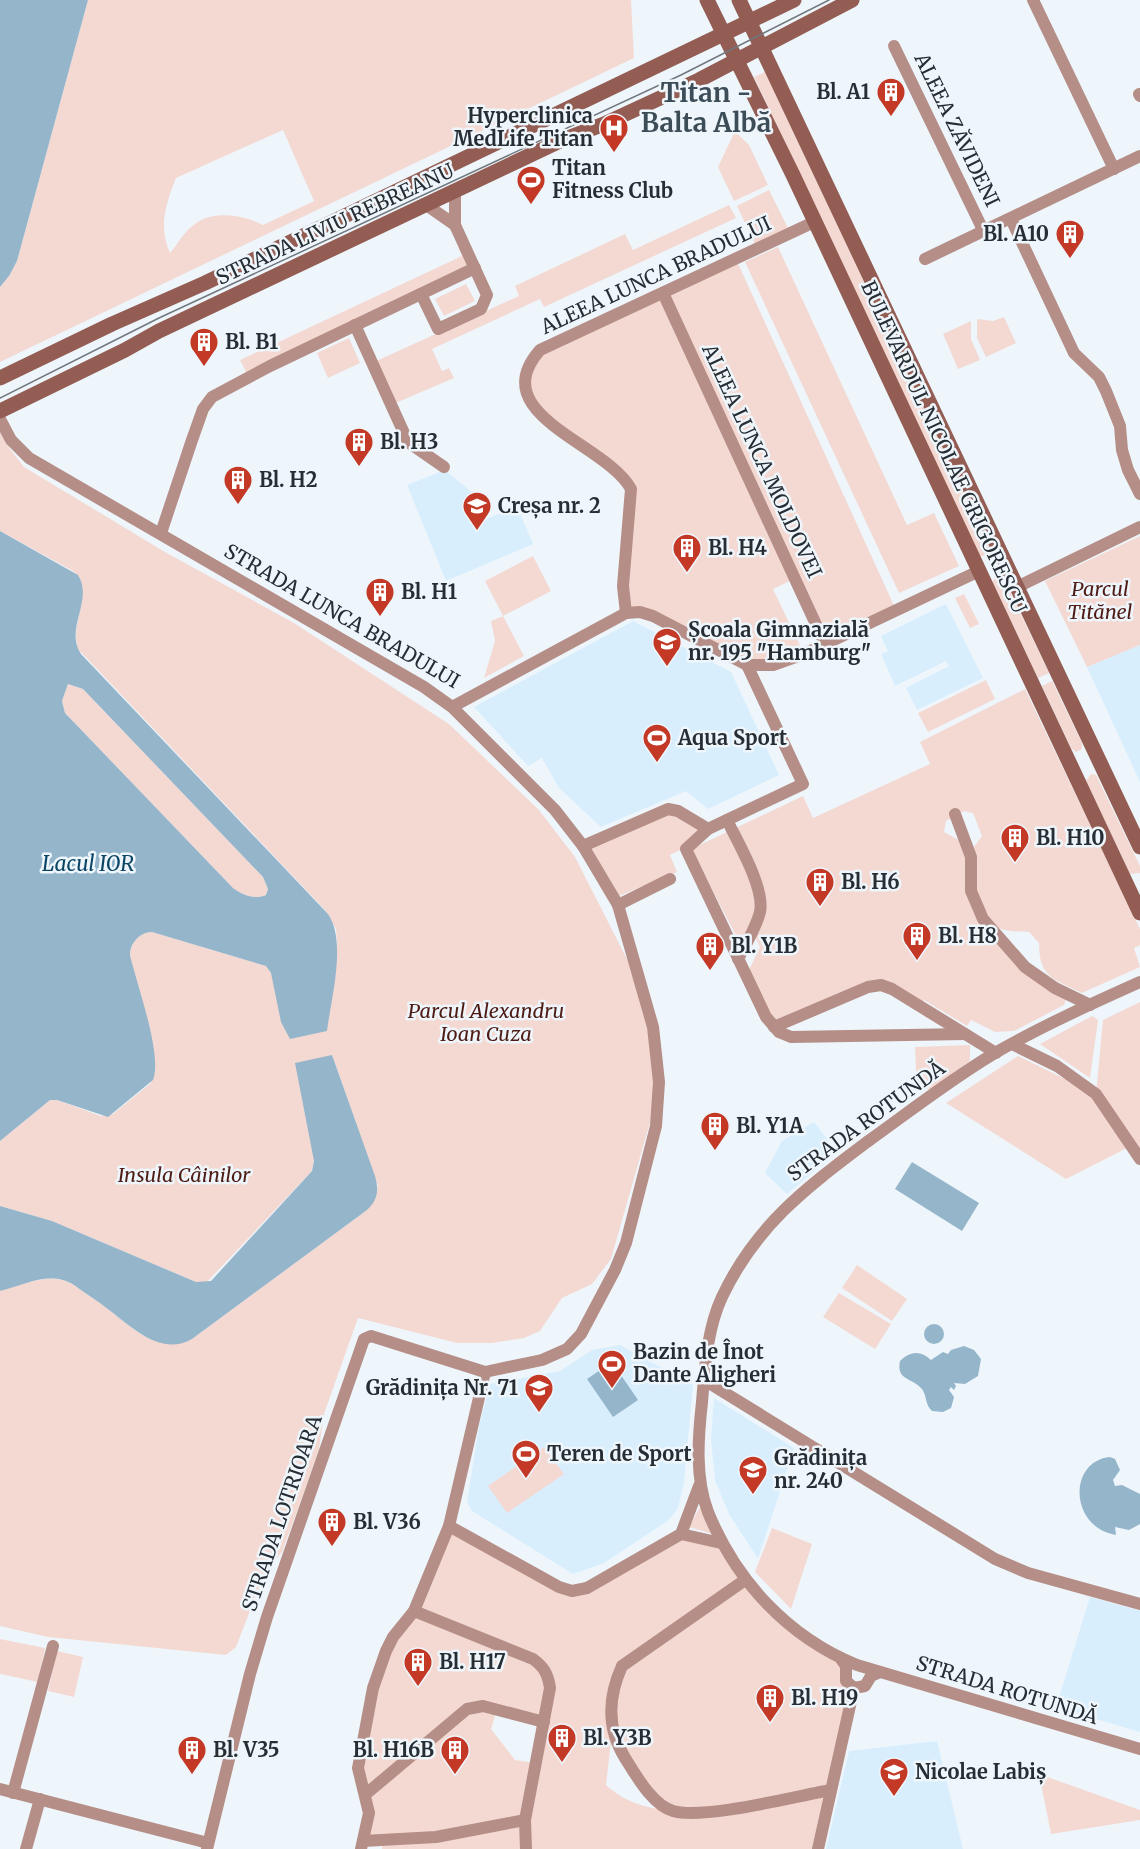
<svg xmlns="http://www.w3.org/2000/svg" width="1140" height="1849" viewBox="0 0 1140 1849" font-family="Merriweather,serif">
	<style>
		.built { fill: #d8eefd }
		.green { fill: #f4d9d3; fill-rule: evenodd }
		.water { fill: #95b5cb; fill-rule: evenodd }
		.lines { fill: none; stroke-linecap: round; stroke-linejoin: round }
		.street { stroke: #b58e87; stroke-width: 12 }
		.secondary { stroke: #935d53; stroke-width: 15 }
		.tram { stroke: #70777d; stroke-width: 1.5 }
		.labels { text-anchor: middle; stroke-width: 5; stroke-linejoin: round; paint-order: stroke }
		.poi-label { font-size: 20px; font-weight: bold; fill: #262d33; stroke: #eef6fc; text-anchor: start }
		.street-label { font-size: 20px; fill: #262d33; stroke: #eef6fc }
		.park-label { font-size: 20px; font-style: italic; fill: #4e1c14; stroke: #eef6fc }
		.water-label { font-size: 21px; font-style: italic; fill: #0b4564; stroke: #eef6fc }
		.district-label { font-size: 26px; font-weight: bold; fill: #3c4d58; stroke: #eef6fc }
	</style>
	<rect width="100%" height="100%" fill="#eef6fc"/>
	<g class="built">
		<polygon points="445,470 474,494 486,519 517,506 533,544 446,581 407,485"/>
		<polygon points="946,604 983,678 917,710 906,688 949,666 946,661 895,686 881,654 888,651 881,636"/>
		<polygon points="633,621 731,672 779,775 708,809 686,791 601,827 559,788 542,758 528,766 474,707"/>
		<polygon points="1140,645 1140,782 1087,667"/>
		<polygon points="814,1122 837,1152 787,1194 765,1173 782,1141"/>
		<polygon points="620,1345 693,1385 684,1482 678,1508 669,1520 604,1563 573,1574 472,1511 467,1502 479,1426 490,1384 560,1371 592,1350"/>
		<polygon points="714,1398 794,1448 758,1559 729,1514 715,1480 711,1439"/>
		<polygon points="1090,1597 1140,1611 1140,1732 1056,1707"/>
		<polygon points="937,1741 963,1849 826,1849 849,1751"/>
	</g>
	<g class="green">
		<path d="M 88,0 L 631,0 L 634,58 L 0,362 L 0,287 L 9,276 L 17,261 ZM 283,130 L 314,201 L 263,225 C 244,215 213,210 195,224 C 184,231 178,244 170,253 C 158,227 166,203 176,178 Z"/>
		<polygon points="765,72 991,550 990,556 980,556 754,77"/>
		<polygon points="735,131 749,145 768,185 734,201 718,167"/>
		<polygon points="769,190 788,228 755,244 737,206"/>
		<polygon points="729,205 736,218 544,307 540,299 432,349 442,371 449,368 454,378 391,405 372,363 519,296 515,286 625,234 633,250"/>
		<polygon points="462,246 471,267 247,374 240,360 462,256 458,247"/>
		<polygon points="778,247 907,525 934,513 959,566 899,593 745,262"/>
		<polygon points="736,259 896,610 825,644 794,579 773,589 804,654 761,667 653,616 626,613 631,489 539,415 525,392 532,359"/>
		<polygon points="466,284 475,301 444,316 435,299"/>
		<polygon points="1004,317 1016,343 986,357 977,338 977,319 993,321"/>
		<polygon points="971,321 971,339 980,360 958,369 943,334"/>
		<polygon points="349,338 360,363 328,378 317,353"/>
		<path d="M 0,431 L 10,449 L 24,467 L 165,552 L 294,623 L 449,724 L 539,810 L 575,857 L 630,965 L 654,1043 L 653,1112 L 611,1259 L 592,1284 L 562,1298 L 540,1331 L 524,1338 L 492,1343 L 457,1343 L 358,1318 L 324,1414 L 319,1449 L 303,1495 L 282,1552 L 264,1575 L 236,1647 L 226,1655 L 48,1637 L 0,1626 L 0,1291 C 24,1284 51,1271 74,1285 C 86,1294 98,1301 109,1310 C 136,1330 155,1353 192,1339 L 367,1210 L 378,1186 L 332,1055 L 312,1171 L 206,1283 L 196,1282 L 52,1221 L 0,1206 L 0,1141 L 50,1100 L 57,1100 L 101,1116 L 113,1114 L 151,1083 L 130,955 C 130,943 140,932 152,932 L 266,966 L 271,973 L 290,1039 L 337,943 L 336,929 L 325,910 L 78,649 C 69,622 95,594 73,571 L 0,531 Z"/>
		<polygon points="1140,536 1140,645 1087,667 1045,581"/>
		<polygon points="533,556 551,591 503,616 524,656 484,678 495,641 491,621 503,616 485,581"/>
		<polygon points="998,576 1003,577 1049,673 1038,678 993,583 994,578"/>
		<polygon points="964,594 979,624 970,628 955,598"/>
		<polygon points="986,680 995,699 928,732 918,713"/>
		<polygon points="1052,681 1082,743 1082,749 1076,752 1071,748 1042,686"/>
		<path d="M 68,684 L 83,689 L 263,877 L 268,889 L 266,895 C 255,900 242,895 233,888 L 65,713 L 62,701 Z"/>
		<path d="M 1025,689 L 1140,929 L 1140,945 L 1134,948 L 1140,967 L 1082,993 C 1054,979 1039,978 1039,943 L 1029,932 C 1021,931 1009,932 1001,929 C 975,920 974,870 973,848 L 982,836 L 973,813 L 964,811 L 946,821 L 944,832 L 968,845 L 971,891 L 1004,944 L 1068,994 L 1064,1005 L 1014,1031 L 995,1032 L 971,1020 L 967,1026 L 924,1000 L 921,1006 L 886,986 L 774,1027 L 746,976 L 760,947 L 752,931 L 743,949 L 691,849 L 803,796 L 813,818 L 930,764 L 920,742 Z"/>
		<polygon points="1091,774 1096,775 1140,866 1140,873 1130,874 1086,781"/>
		<polygon points="664,809 708,829 689,846 670,855 677,872 614,898 583,846"/>
		<polygon points="1140,1002 1140,1159 1131,1146 1066,1179 946,1103 1018,1056 1096,1094 1103,1020"/>
		<polygon points="1092,1016 1098,1020 1090,1078 1040,1044"/>
		<polygon points="970,1045 970,1061 931,1089 917,1089 915,1047"/>
		<polygon points="857,1265 907,1299 892,1321 842,1288"/>
		<polygon points="839,1293 891,1324 875,1349 823,1317"/>
		<polygon points="544,1447 564,1474 507,1513 488,1486"/>
		<polygon points="700,1507 713,1534 689,1527"/>
		<path d="M 449,1526 L 572,1591 L 681,1534 L 721,1543 L 757,1594 L 841,1659 L 851,1687 L 818,1849 L 382,1849 L 383,1841 L 363,1841 L 369,1813 L 361,1785 L 379,1669 L 414,1611 ZM 497,1710 L 543,1722 L 536,1763 L 515,1760 L 491,1729 ZM 612,1733 L 659,1802 L 670,1811 C 644,1807 626,1803 606,1785 Z"/>
		<polygon points="772,1528 812,1544 791,1609 755,1572"/>
		<polygon points="0,1639 45,1648 38,1682 0,1674"/>
		<polygon points="57,1651 83,1657 74,1697 48,1691"/>
		<polygon points="1039,1774 1140,1810 1140,1820 1051,1834"/>
	</g>
	<g class="water">
		<polygon points="0,0 88,0 17,261 9,276 0,287"/>
		<path d="M 0,531 L 78,575 C 94,600 64,629 81,654 L 328,914 C 347,941 331,999 327,1031 L 290,1039 L 281,1022 L 271,973 L 266,966 L 152,932 C 140,932 130,943 130,955 C 136,982 163,1055 153,1080 L 108,1117 L 57,1100 L 50,1100 L 0,1141 ZM 68,684 L 83,689 L 263,877 L 268,889 L 266,895 C 255,900 242,895 233,888 L 65,713 L 62,701 Z"/>
		<path d="M 332,1055 L 375,1176 C 379,1190 378,1200 367,1210 L 192,1339 C 161,1357 132,1327 109,1310 C 98,1301 86,1294 74,1285 C 50,1270 25,1285 0,1291 L 0,1206 L 52,1221 L 196,1282 L 211,1281 L 312,1171 L 314,1161 L 295,1063 Z"/>
		<polygon points="912,1162 979,1203 962,1231 895,1189"/>
		<circle cx="934" cy="1334" r="10"/>
		<path d="M 964,1346 L 974,1350 L 981,1359 L 978,1376 L 965,1384 L 954,1383 L 956,1386 L 954,1390 L 951,1387 L 949,1390 L 954,1397 L 951,1408 L 943,1412 L 932,1411 C 925,1405 927,1396 922,1389 C 912,1377 896,1381 900,1361 C 910,1351 921,1350 931,1360 L 943,1352 L 948,1354 L 951,1350 Z"/>
		<polygon points="612,1362 638,1400 613,1417 587,1379"/>
		<path d="M 1110,1457 L 1115,1459 L 1120,1470 L 1113,1480 L 1115,1486 L 1122,1485 L 1140,1494 L 1140,1524 L 1129,1530 L 1115,1527 L 1116,1535 C 1069,1527 1068,1461 1110,1457 Z"/>
	</g>
	<g class="lines">
		<g class="street">
			<polyline points="1033,0 1114,169"/>
			<polyline points="894,46 984,232"/>
			<polyline points="1139,94 1140,96"/>
			<polyline points="425,204 455,225"/>
			<polyline points="1011,219 1074,353 1099,377 1106,391 1120,426 1122,450 1128,470 1140,494"/>
			<polyline points="925,259 1140,156"/>
			<polyline points="663,293 825,644"/>
			<polyline points="421,294 438,329 481,309 487,295 455,225 455,191"/>
			<polyline points="355,325 408,442 444,467"/>
			<polyline points="0,419 11,440 29,458 424,687 452,707 555,810 583,846 618,905 653,1027 659,1082 656,1126 626,1243 615,1270 581,1334 567,1349 542,1360 485,1372 371,1336 364,1339 267,1617 250,1674 207,1849"/>
			<polyline points="161,533 192,440 203,409 212,397 270,366 475,268"/>
			<polyline points="1017,587 1140,527"/>
			<path d="M 626,613 L 623,586 L 631,489 C 606,443 483,415 540,350 L 814,222"/>
			<polyline points="747,665 803,784 708,829 686,849 766,1017 779,1032 791,1037 965,1034"/>
			<polyline points="452,707 626,613 640,612 653,616 747,665 773,665 804,654 979,571"/>
			<polyline points="955,814 971,857 971,891 983,919 1025,967 1055,988 1090,1005"/>
			<path d="M 727,820 C 738,843 765,888 760,912 C 756,928 746,944 738,959"/>
			<polyline points="583,846 668,809 678,811 708,829"/>
			<polyline points="618,905 670,879"/>
			<path d="M 1140,982 C 1091,1004 1042,1026 995,1053 C 951,1079 909,1112 867,1142 C 806,1188 756,1225 722,1297 C 707,1329 705,1367 702,1402 C 698,1438 695,1478 708,1512 C 736,1581 788,1637 857,1665 L 1140,1749"/>
			<polyline points="774,1027 868,987 881,985 892,989 996,1053"/>
			<polyline points="1012,1044 1057,1066 1096,1094 1140,1159"/>
			<polyline points="704,1380 995,1559 1028,1573 1140,1604"/>
			<polyline points="449,1526 559,1587 572,1591 587,1588 681,1534 699,1486"/>
			<polyline points="681,1534 721,1543"/>
			<path d="M 745,1580 L 622,1666 C 608,1697 607,1729 625,1758 C 636,1775 652,1805 673,1811 C 704,1820 796,1796 831,1790"/>
			<path d="M 414,1611 L 533,1659 C 544,1667 548,1674 550,1688 L 525,1820 L 526,1849"/>
			<polyline points="841,1659 846,1666 846,1681 854,1688 865,1686 871,1676 880,1672"/>
			<polyline points="0,1789 208,1843"/>
			<polyline points="13,1793 53,1646"/>
			<polyline points="366,1794 467,1709 483,1706 544,1722"/>
			<polyline points="363,1841 436,1837 525,1820"/>
			<polyline points="26,1849 40,1799"/>
			<polyline points="361,1849 369,1813 358,1768 373,1688 386,1651 393,1637 414,1611 449,1526 485,1372"/>
			<polyline points="818,1849 854,1688"/>
		</g>
		<g class="secondary">
			<polyline points="707,0 793,175 1140,913"/>
			<polyline points="739,0 1140,847"/>
			<polyline points="0,378 112,324 205,283 794,0"/>
			<polyline points="0,411 125,350 159,331 560,141 604,124 699,80 852,0"/>
		</g>
		<polyline class="tram" points="0,398 159,318 681,75 829,0"/>
	</g>
	<defs>
		<g id="building-pin" transform="scale(1.5)"><path d="M0 17L-7.5 6A9.5 9.5 0 1 1 7.5 6Z" fill="#c43826" stroke="#eef6fc"/><path d="M-4-6H4V6H1V3H-1V6H-4ZM-2.5-4.3h1.7v1.8h-1.7ZM.8-4.3h1.7v1.8H.8ZM-2.5-1h1.7V.8h-1.7ZM.8-1h1.7V.8H.8Z" fill="#fff"/></g>
		<g id="hospital-pin" transform="scale(1.5)"><path d="M0 17L-7.5 6A9.5 9.5 0 1 1 7.5 6Z" fill="#c43826" stroke="#eef6fc"/><path d="M-5-5h3v3.5h4V-5h3V5h-3V1.5h-4V5h-3Z" fill="#fff"/></g>
		<g id="stadium-pin" transform="scale(1.5)"><path d="M0 17L-7.5 6A9.5 9.5 0 1 1 7.5 6Z" fill="#c43826" stroke="#eef6fc"/><path d="M0-5a6.5 5 0 1 0 0 10a6.5 5 0 1 0 0-10ZM-3.5-1.8h7v3.6h-7Z" fill="#fff"/></g>
		<g id="school-pin" transform="scale(1.5)"><path d="M0 17L-7.5 6A9.5 9.5 0 1 1 7.5 6Z" fill="#c43826" stroke="#eef6fc"/><path d="M0-5L7-2L0 1L-7-2ZM-4 1L0 2.5L4 1V4Q0 6-4 4Z" fill="#fff"/></g>
	</defs>
	<g fill-rule="evenodd">
		<use href="#building-pin" x="891" y="92"/>
		<use href="#hospital-pin" x="614" y="128"/>
		<use href="#stadium-pin" x="531" y="180"/>
		<use href="#building-pin" x="1070" y="234"/>
		<use href="#building-pin" x="204" y="342"/>
		<use href="#building-pin" x="359" y="442"/>
		<use href="#building-pin" x="238" y="480"/>
		<use href="#school-pin" x="477" y="506"/>
		<use href="#building-pin" x="687" y="548"/>
		<use href="#building-pin" x="380" y="592"/>
		<use href="#school-pin" x="667" y="642"/>
		<use href="#stadium-pin" x="657" y="738"/>
		<use href="#building-pin" x="1015" y="838"/>
		<use href="#building-pin" x="820" y="882"/>
		<use href="#building-pin" x="917" y="936"/>
		<use href="#building-pin" x="710" y="946"/>
		<use href="#building-pin" x="715" y="1126"/>
		<use href="#stadium-pin" x="612" y="1364"/>
		<use href="#school-pin" x="539" y="1388"/>
		<use href="#stadium-pin" x="526" y="1454"/>
		<use href="#school-pin" x="753" y="1470"/>
		<use href="#building-pin" x="332" y="1522"/>
		<use href="#building-pin" x="418" y="1662"/>
		<use href="#building-pin" x="770" y="1698"/>
		<use href="#building-pin" x="562" y="1738"/>
		<use href="#building-pin" x="192" y="1750"/>
		<use href="#building-pin" x="455" y="1750"/>
		<use href="#school-pin" x="894" y="1772"/>
	</g>
	<g class="labels">
		<g class="poi-label">
			<text x="870" y="99" text-anchor="end">Bl. A1</text>
			<text x="593" y="123" text-anchor="end">Hyperclinica<tspan x="593" dy="23">MedLife Titan</tspan></text>
			<text x="552" y="175">Titan<tspan x="552" dy="23">Fitness Club</tspan></text>
			<text x="1049" y="241" text-anchor="end">Bl. A10</text>
			<text x="225" y="349">Bl. B1</text>
			<text x="380" y="449">Bl. H3</text>
			<text x="259" y="487">Bl. H2</text>
			<text x="498" y="513">Creșa nr. 2</text>
			<text x="708" y="555">Bl. H4</text>
			<text x="401" y="599">Bl. H1</text>
			<text x="688" y="637">Școala Gimnazială<tspan x="688" dy="23">nr. 195 "Hamburg"</tspan></text>
			<text x="678" y="745">Aqua Sport</text>
			<text x="1036" y="845">Bl. H10</text>
			<text x="841" y="889">Bl. H6</text>
			<text x="938" y="943">Bl. H8</text>
			<text x="731" y="953">Bl. Y1B</text>
			<text x="736" y="1133">Bl. Y1A</text>
			<text x="633" y="1359">Bazin de Înot<tspan x="633" dy="23">Dante Aligheri</tspan></text>
			<text x="518" y="1395" text-anchor="end">Grădinița Nr. 71</text>
			<text x="547" y="1461">Teren de Sport</text>
			<text x="774" y="1465">Grădinița<tspan x="774" dy="23">nr. 240</tspan></text>
			<text x="353" y="1529">Bl. V36</text>
			<text x="439" y="1669">Bl. H17</text>
			<text x="791" y="1705">Bl. H19</text>
			<text x="583" y="1745">Bl. Y3B</text>
			<text x="213" y="1757">Bl. V35</text>
			<text x="434" y="1757" text-anchor="end">Bl. H16B</text>
			<text x="915" y="1779">Nicolae Labiș</text>
		</g>
		<g class="street-label">
			<text transform="translate(957 130) rotate(64)" y="7">ALEEA ZĂVIDENI</text>
			<text transform="translate(335 224) rotate(-25)" y="7">STRADA LIVIU REBREANU</text>
			<text transform="translate(656 275) rotate(-25)" y="7">ALEEA LUNCA BRADULUI</text>
			<text transform="translate(944 447) rotate(65)" y="7">BULEVARDUL NICOLAE GRIGORESCU</text>
			<text transform="translate(762 461) rotate(65)" y="7">ALEEA LUNCA MOLDOVEI</text>
			<text transform="translate(342 616) rotate(30)" y="7">STRADA LUNCA BRADULUI</text>
			<text transform="translate(866 1121) rotate(-36)" y="7">STRADA ROTUNDĂ</text>
			<text transform="translate(282 1513) rotate(-71)" y="7">STRADA LOTRIOARA</text>
			<text transform="translate(1007 1690) rotate(17)" y="7">STRADA ROTUNDĂ</text>
		</g>
		<g class="park-label">
			<text x="1100" y="596">Parcul<tspan x="1100" dy="23">Titănel</tspan></text>
			<text x="486" y="1018">Parcul Alexandru<tspan x="486" dy="23">Ioan Cuza</tspan></text>
			<text x="184" y="1182">Insula Câinilor</text>
		</g>
		<g class="water-label">
			<text x="88" y="871">Lacul IOR</text>
		</g>
		<g class="district-label">
			<text x="706" y="102">Titan -<tspan x="706" dy="30">Balta Albă</tspan></text>
		</g>
	</g>
</svg>
